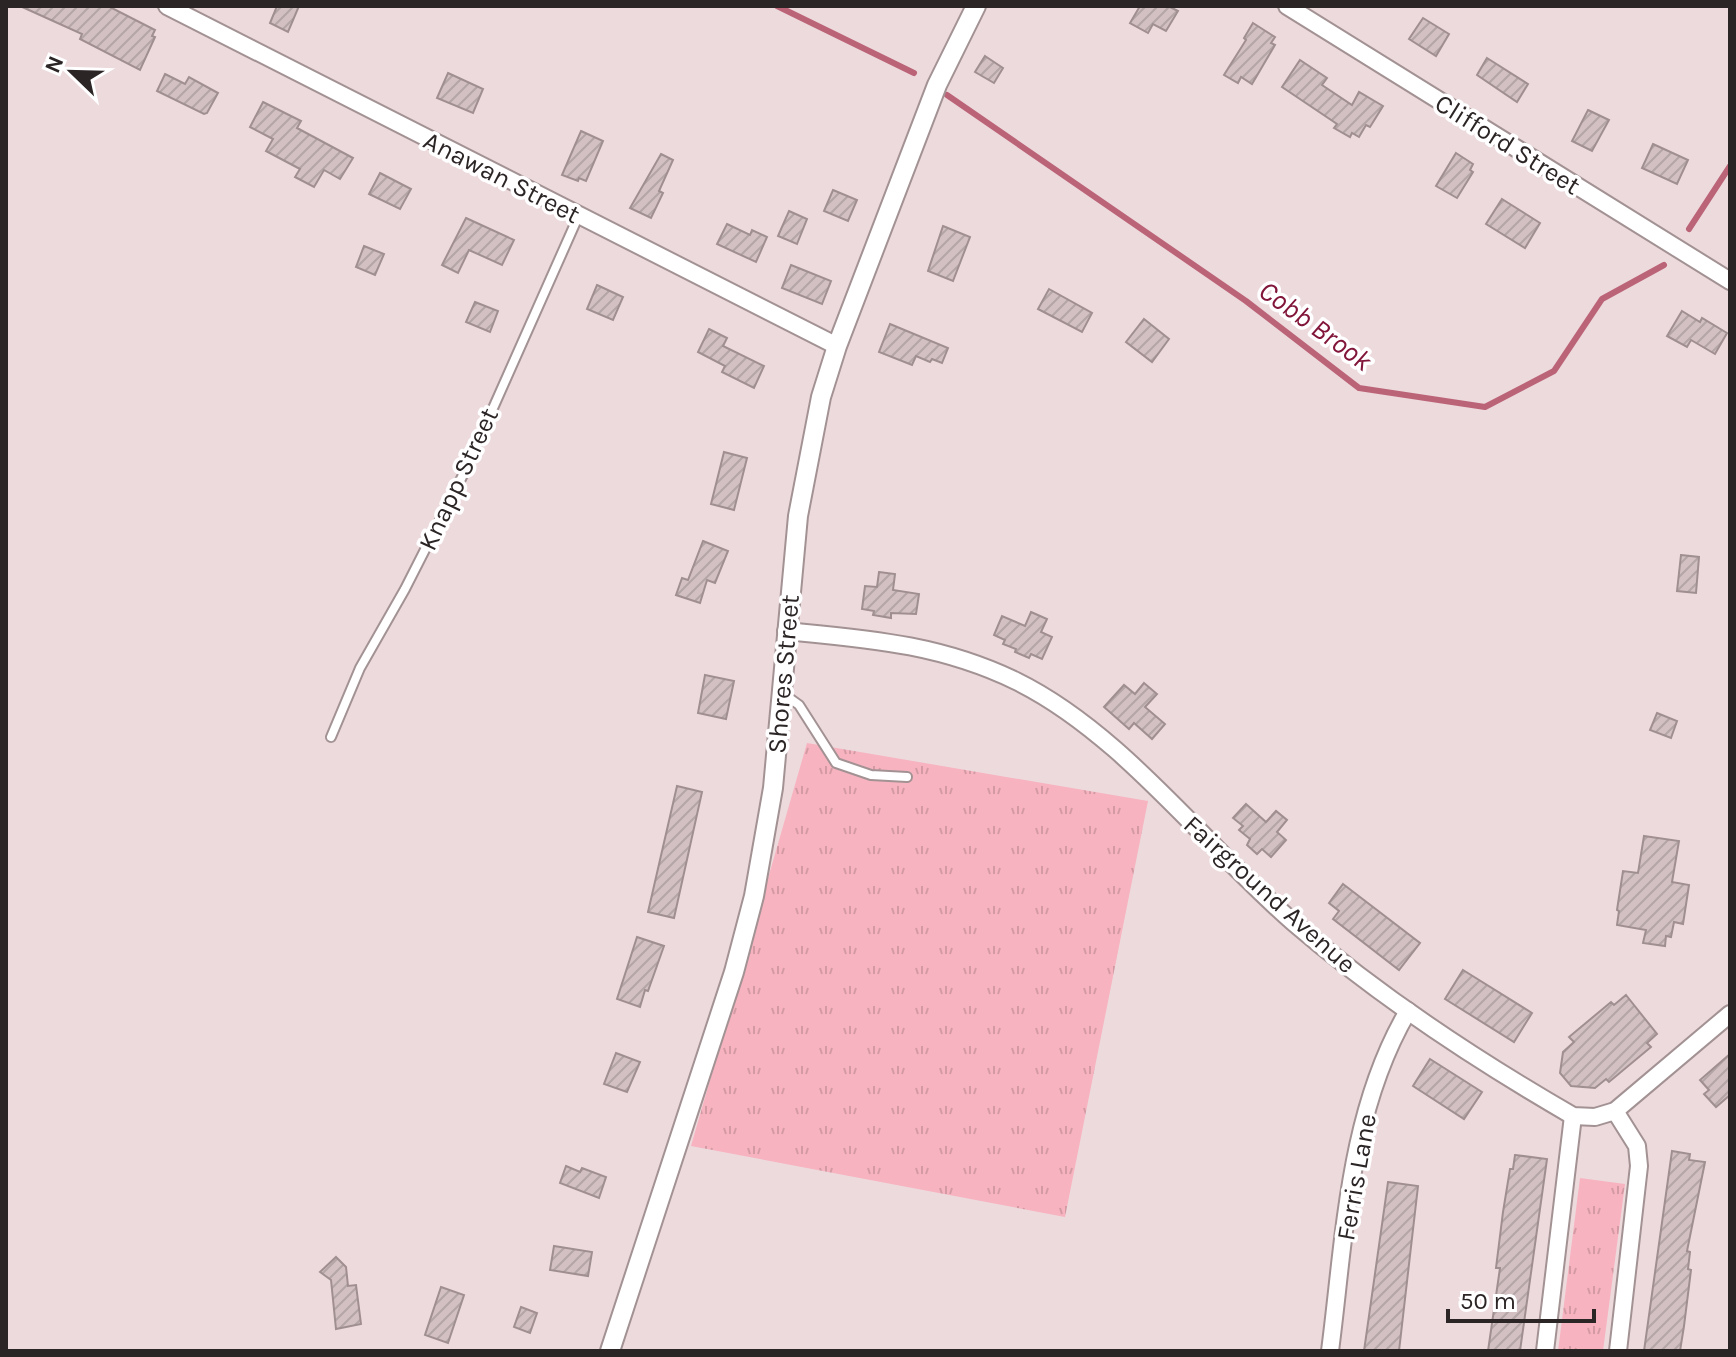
<svg xmlns="http://www.w3.org/2000/svg" width="1736" height="1357" viewBox="0 0 1736 1357" font-family="Karla,sans-serif">
	<style>
		.park { fill: url(#park-tufts) }
		.lines { fill: none; stroke-linecap: round; stroke-linejoin: round }
		.stream { stroke: #bb6477; stroke-width: 6 }
		.building { fill: url(#building-hatch); stroke: #a08f91; stroke-width: 2 }
		.service-casing { stroke: #a39294; stroke-width: 12 }
		.minor-casing { stroke: #a39294; stroke-width: 20 }
		.tertiary-casing { stroke: #a39294; stroke-width: 22 }
		.service { stroke: #fff; stroke-width: 8 }
		.minor { stroke: #fff; stroke-width: 16 }
		.tertiary { stroke: #fff; stroke-width: 18 }
		.labels { text-anchor: middle; stroke-width: 7; stroke-linejoin: round; paint-order: stroke }
		.street-label { font-size: 26px; fill: #2c2526; stroke: #fff }
		.water-label { font-size: 28px; font-style: italic; fill: #81153a; stroke: #fff }
	</style>
	<defs>
		<pattern id="park-tufts" width="24" height="20" patternUnits="userSpaceOnUse" patternTransform="scale(2)"><rect width="24" height="20" fill="#f7b3bf"/><path d="M3 7l-1-3M5 7V3M7 7l1-3M15 17l-1-3M17 17v-4M19 17l1-3" fill="none" stroke="#d49aa4"/></pattern>
		<pattern id="building-hatch" width="6" height="6" patternUnits="userSpaceOnUse" patternTransform="scale(2)"><rect width="6" height="6" fill="#d2c0c3"/><path d="M-1 1l2-2M0 6l6-6M5 7l2-2" fill="none" stroke="#b4a5a7"/></pattern>
	</defs>
	<rect width="100%" height="100%" fill="#eddadd"/>
	<g class="park">
		<polygon points="807,743 1148,801 1065,1217 691,1146"/>
		<polygon points="1580,1178 1625,1184 1603,1351 1558,1351"/>
	</g>
	<g class="lines">
		<g class="stream">
			<polyline points="777,6 914,73"/>
			<polyline points="947,95 1246,301 1359,388 1485,407 1554,371 1602,299 1664,265"/>
			<polyline points="1689,229 1730,166"/>
		</g>
	</g>
	<g class="building">
		<polygon points="20,6 108,6 155,30 152,36 155,37 140,70 80,39 82,34"/>
		<polygon points="277,6 299,6 288,32 270,23"/>
		<polygon points="1140,6 1168,6 1178,11 1166,31 1153,24 1148,33 1130,23"/>
		<polygon points="1423,18 1449,34 1436,56 1409,39"/>
		<polygon points="1253,23 1275,37 1271,43 1275,45 1252,84 1241,77 1238,83 1224,75 1246,40 1244,38"/>
		<polygon points="985,56 1003,68 994,83 975,72"/>
		<polygon points="1487,58 1528,84 1517,102 1477,75"/>
		<polygon points="1300,60 1327,78 1322,85 1352,105 1359,92 1383,106 1370,127 1366,125 1359,137 1352,133 1350,137 1334,128 1337,124 1282,87"/>
		<polygon points="448,73 483,89 473,113 437,98"/>
		<polygon points="165,74 185,84 189,77 218,93 207,113 204,114 157,91"/>
		<polygon points="263,102 301,121 297,128 353,158 340,179 324,170 314,187 295,177 300,169 266,151 273,139 250,127"/>
		<polygon points="1588,110 1609,120 1592,151 1572,141"/>
		<polygon points="581,131 603,141 586,181 579,178 578,181 562,175"/>
		<polygon points="1653,144 1688,160 1677,184 1642,168"/>
		<polygon points="1456,153 1473,164 1470,170 1473,172 1457,198 1436,186"/>
		<polygon points="661,154 673,160 659,191 663,193 651,218 630,208"/>
		<polygon points="380,173 411,189 400,209 369,194"/>
		<polygon points="833,190 857,200 848,221 824,211"/>
		<polygon points="1502,199 1540,223 1525,248 1486,224"/>
		<polygon points="789,211 807,219 797,244 778,236"/>
		<polygon points="466,218 514,240 502,265 469,250 458,273 442,265"/>
		<polygon points="727,224 750,235 752,230 767,237 756,262 717,244"/>
		<polygon points="943,226 970,237 953,281 928,271"/>
		<polygon points="364,246 384,254 375,275 356,267"/>
		<polygon points="791,265 831,281 822,304 782,288"/>
		<polygon points="597,285 623,297 613,320 587,309"/>
		<polygon points="1049,289 1092,313 1082,332 1038,309"/>
		<polygon points="475,302 498,311 490,332 466,322"/>
		<polygon points="1682,311 1700,322 1702,318 1727,333 1715,354 1691,340 1687,347 1667,336"/>
		<polygon points="1144,319 1169,339 1152,362 1126,342"/>
		<polygon points="890,324 948,348 942,363 932,359 930,362 916,356 912,365 879,352"/>
		<polygon points="709,329 727,338 723,346 764,366 754,388 722,372 725,366 698,352"/>
		<polygon points="724,452 747,458 734,510 711,504"/>
		<polygon points="703,541 728,551 715,583 707,580 700,603 676,595 682,578 688,580"/>
		<polygon points="1681,555 1699,557 1696,593 1677,591"/>
		<polygon points="879,572 895,574 893,590 919,594 916,614 891,613 891,618 873,615 874,611 862,609 865,586 877,587"/>
		<polygon points="1031,612 1047,619 1041,632 1052,637 1042,659 1031,654 1029,658 1015,652 1016,649 1003,644 1005,640 994,635 1002,616 1025,626"/>
		<polygon points="705,675 734,681 726,719 698,713"/>
		<polygon points="1144,683 1157,694 1145,707 1165,724 1152,739 1134,723 1129,729 1104,707 1124,685 1135,694"/>
		<polygon points="1657,713 1677,721 1671,738 1650,730"/>
		<polygon points="677,786 702,792 674,918 648,912"/>
		<polygon points="1246,804 1266,822 1276,811 1287,820 1277,832 1286,840 1271,857 1262,849 1257,854 1247,845 1250,839 1239,830 1243,826 1233,818"/>
		<polygon points="1644,836 1679,841 1672,882 1689,885 1683,924 1674,922 1671,937 1666,936 1665,946 1643,943 1646,930 1617,925 1619,911 1617,910 1623,871 1638,873"/>
		<polygon points="1343,884 1420,943 1399,970 1333,919 1339,911 1329,903"/>
		<polygon points="637,937 664,946 648,991 645,990 640,1007 617,999"/>
		<polygon points="1463,970 1532,1013 1514,1042 1445,999"/>
		<polygon points="1626,995 1657,1034 1647,1043 1651,1047 1609,1082 1606,1079 1595,1088 1571,1086 1560,1073 1563,1052 1574,1042 1569,1037 1611,1002 1614,1005"/>
		<polygon points="616,1053 640,1062 627,1092 604,1084"/>
		<polygon points="1730,1054 1730,1095 1716,1107 1704,1094 1709,1090 1700,1080"/>
		<polygon points="1430,1059 1482,1092 1464,1119 1413,1086"/>
		<polygon points="1672,1151 1690,1154 1689,1160 1705,1162 1687,1251 1690,1252 1688,1269 1691,1270 1684,1326 1680,1351 1644,1351"/>
		<polygon points="1515,1155 1547,1159 1520,1351 1488,1351 1500,1268 1496,1268 1503,1212 1510,1169 1513,1169"/>
		<polygon points="566,1166 580,1172 582,1168 606,1177 599,1198 560,1183"/>
		<polygon points="1388,1182 1418,1186 1399,1351 1364,1351"/>
		<polygon points="554,1246 592,1252 588,1276 550,1270"/>
		<polygon points="336,1257 346,1267 348,1286 356,1285 361,1324 336,1329 331,1280 320,1272"/>
		<polygon points="441,1287 464,1295 448,1343 425,1335"/>
		<polygon points="521,1307 537,1313 530,1333 514,1327"/>
	</g>
	<g class="lines">
		<g class="service-casing">
			<g id="service">
				<polyline points="781,692 799,705 836,763 871,775 907,777"/>
				<polyline points="331,737 360,668 405,589 466,469 578,217"/>
			</g>
		</g>
		<g class="minor-casing">
			<g id="minor">
				<polyline points="167,6 837,346"/>
				<polyline points="1287,6 1730,281"/>
				<path d="M 786,631 C 868,639 940,644 1016,681 C 1122,733 1204,845 1294,923 C 1379,996 1476,1060 1573,1116 L 1595,1117 L 1615,1111 L 1730,1014"/>
				<polyline points="1615,1111 1637,1146 1639,1166 1618,1351"/>
				<path d="M 1330,1351 C 1345,1236 1348,1113 1408,1011"/>
				<polyline points="1545,1351 1573,1116"/>
			</g>
		</g>
		<g class="tertiary-casing">
			<polyline id="tertiary" points="610,1351 734,972 754,896 773,788 798,516 821,397 837,346 937,85 976,6"/>
		</g>
		<use href="#service" class="service"/>
		<use href="#minor" class="minor"/>
		<use href="#tertiary" class="tertiary"/>
	</g>
	<g class="labels">
		<g class="street-label">
			<text transform="translate(1508 144) rotate(32)" y="9">Clifford Street</text>
			<text transform="translate(502 177) rotate(27)" y="9">Anawan Street</text>
			<text transform="translate(458 479) rotate(-65)" y="9">Knapp Street</text>
			<text transform="translate(783 674) rotate(-85)" y="9">Shores Street</text>
			<text transform="translate(1270 894) rotate(42)" y="9">Fairground Avenue</text>
			<text transform="translate(1356 1177) rotate(-80)" y="9">Ferris Lane</text>
		</g>
		<g class="water-label">
			<text transform="translate(1316 325) rotate(36)" y="10">Cobb Brook</text>
		</g>
	</g>
	<rect width="1736" height="1357" fill="none" stroke="#2c2526" stroke-width="16"/>
	<g transform="translate(72 72) rotate(293)" stroke="#ffffff" stroke-width="6" paint-order="stroke">
	<path d="M0-6L14 30L0 20L-14 30Z" fill="#2c2526"/>
	<text y="-12" font-size="22" font-weight="bold" text-anchor="middle" fill="#2c2526">N</text>
	</g>
	<path d="M1448 1309v12h146v-12" fill="none" stroke="#2c2526" stroke-width="4"/>
	<text x="1460" y="1309" font-size="24" fill="#2c2526" stroke="#ffffff" stroke-width="6" paint-order="stroke">50 m</text>
</svg>
